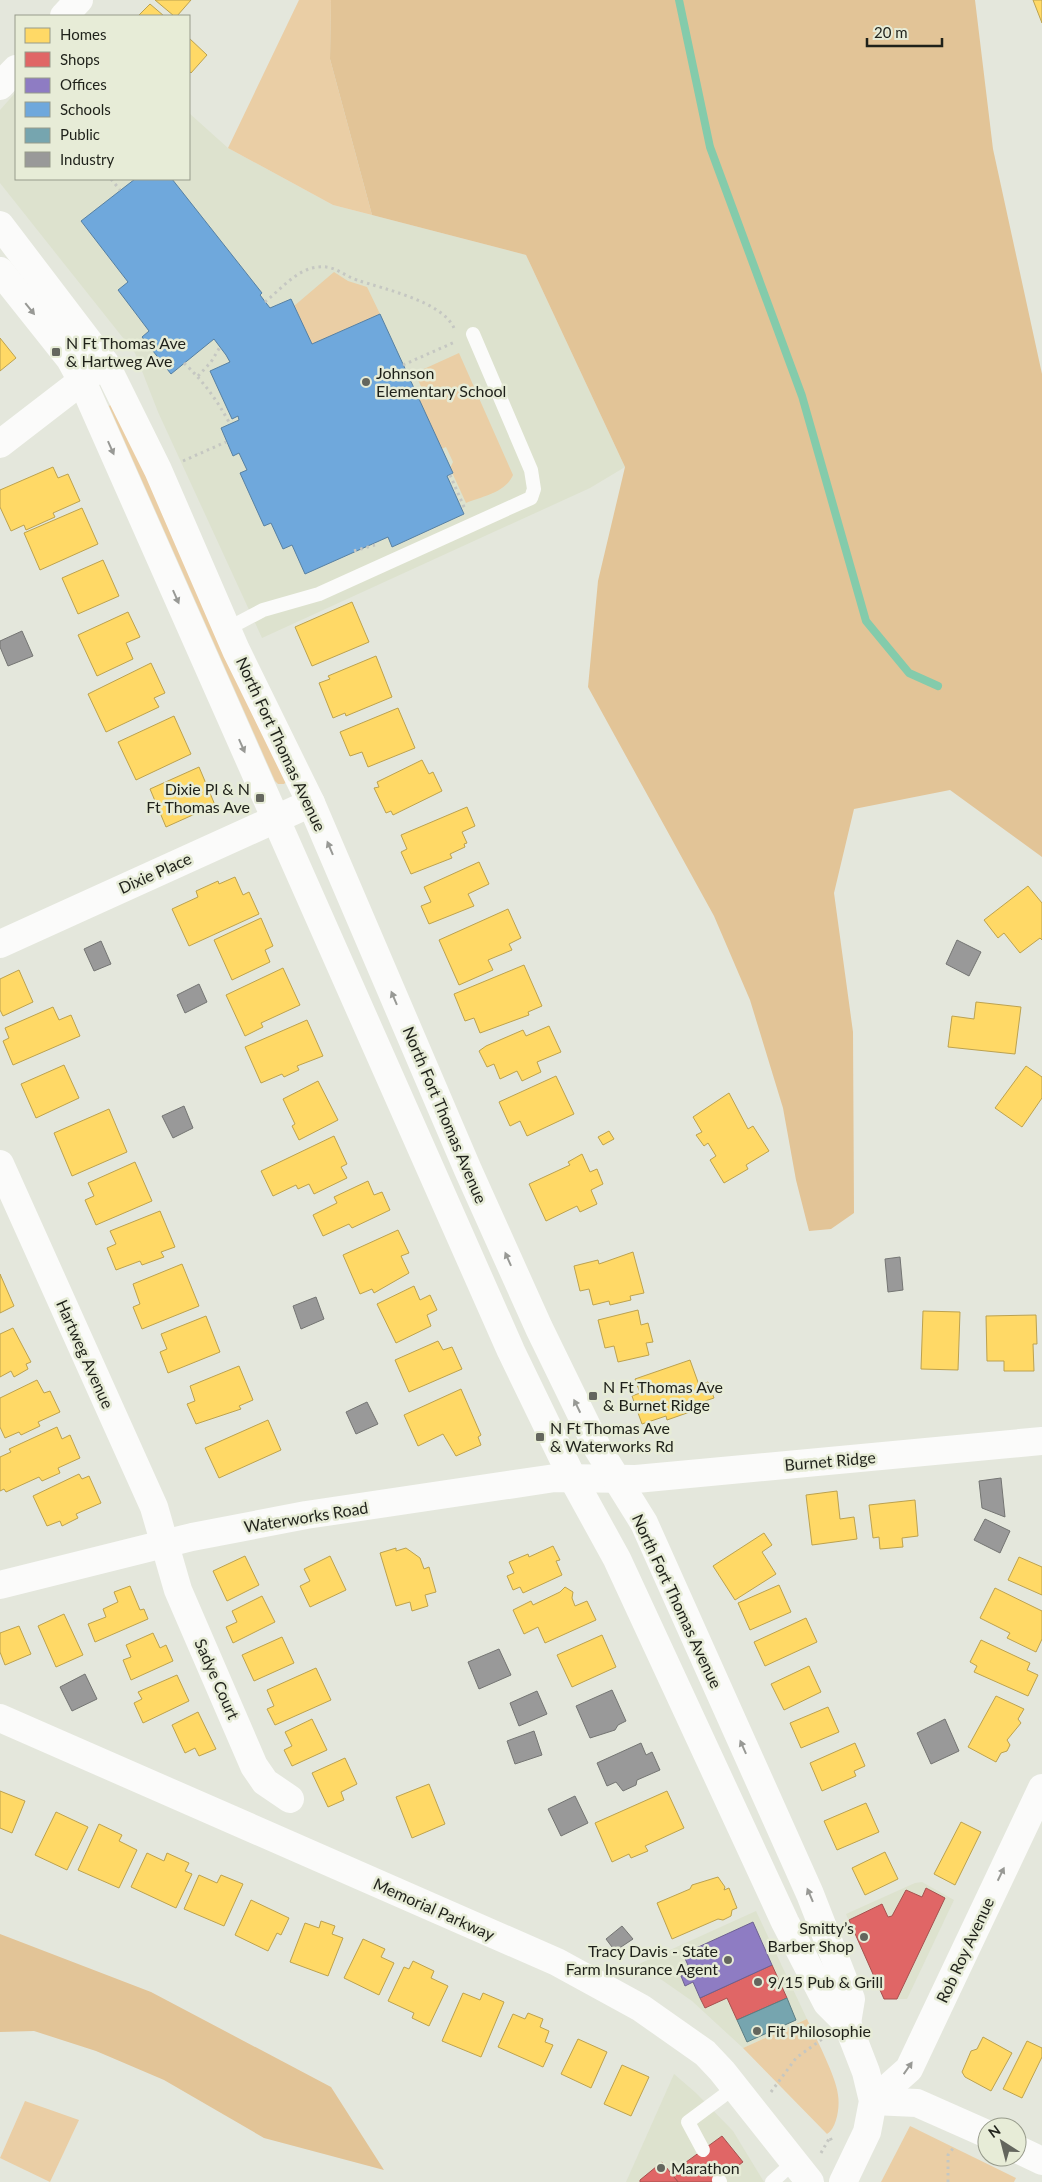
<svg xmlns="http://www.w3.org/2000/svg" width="1042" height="2182" viewBox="0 0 1042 2182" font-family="Lato,sans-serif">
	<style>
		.built { fill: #dde2ce }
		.green { fill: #eacea5 }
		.forest { fill: #e2c497 }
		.homes { fill: #ffd966; stroke: #bca24f }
		.shops { fill: #e06666; stroke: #a6514f }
		.offices { fill: #8e7cc3; stroke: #6d6190 }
		.schools { fill: #6fa8dc; stroke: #5780a2 }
		.public { fill: #76a5af; stroke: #5c7d82 }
		.industry { fill: #999; stroke: #747573 }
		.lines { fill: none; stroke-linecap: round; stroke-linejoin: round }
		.stream { stroke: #84cbab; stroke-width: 8 }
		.path { stroke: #c5c7c2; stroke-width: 3; stroke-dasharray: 2.5 4; stroke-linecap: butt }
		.service { stroke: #fbfbfa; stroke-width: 14 }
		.minor { stroke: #fbfbfa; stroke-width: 28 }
		.tertiary { stroke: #fbfbfa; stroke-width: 28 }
		.secondary { stroke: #fbfbfa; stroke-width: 28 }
		.oneway { fill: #989995 }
		.poi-dot { fill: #64665e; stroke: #e7ecd7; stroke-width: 2 }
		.labels { text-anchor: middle; stroke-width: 5; stroke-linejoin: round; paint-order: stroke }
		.poi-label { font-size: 16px; fill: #1f211a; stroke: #e7ecd7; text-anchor: start }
		.street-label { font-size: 16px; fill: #1f211a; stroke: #e7ecd7 }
	</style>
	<rect width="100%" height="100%" fill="#e4e7dc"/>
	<g class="built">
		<polygon points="16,92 16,179 189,179 189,113 228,148 333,205 526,255 625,467 590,488 262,638 158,412 135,353 0,183 0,110"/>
		<polygon points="922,1882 954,1900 907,1999 884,1999 846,1914 915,1883"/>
		<polygon points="756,1911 807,2019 743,2048 692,2001 639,1964"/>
		<polygon points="674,2074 696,2093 733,2131 764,2182 626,2182"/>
	</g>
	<g class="green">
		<polygon points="299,0 331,0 330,59 372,215 333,205 228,148"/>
		<polygon points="334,272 348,281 367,287 380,314 312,344 294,306"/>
		<path d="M 459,353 L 513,475 C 505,493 483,496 466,503 L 450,468 L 453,462 L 446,447 L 441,449 L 416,394 L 423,391 L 415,373 Z"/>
		<polygon points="120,399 289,779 284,784 278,784 275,781 109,406"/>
		<path d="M 807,2019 C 815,2036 837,2079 838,2095 C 840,2106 837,2128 827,2134 L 743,2048 Z"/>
		<polygon points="25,2101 79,2120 50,2182 0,2158"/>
		<polygon points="910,2126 1016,2178 1014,2182 881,2182"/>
	</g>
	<g class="forest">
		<polygon points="331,0 975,0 993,149 1042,374 1042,857 950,790 854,809 834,893 853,1032 854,1213 831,1229 809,1231 796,1180 783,1108 750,1000 714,916 588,687 598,581 625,467 526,255 372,215 330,59"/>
		<polygon points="0,1934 151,1992 331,2087 384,2170 264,2138 164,2080 96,2051 34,2031 0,2032"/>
	</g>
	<g class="homes">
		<polygon points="155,0 191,0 177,16 174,16"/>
		<polygon points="1033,0 1042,0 1042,23"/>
		<polygon points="150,4 164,16 138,16"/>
		<polygon points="189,38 207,55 191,73 189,71"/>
		<polygon points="0,338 16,358 0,371"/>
		<polygon points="53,467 58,478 68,474 80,501 53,513 55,517 26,530 24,525 11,531 0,507 0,490"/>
		<polygon points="82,508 98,544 40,570 24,533"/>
		<polygon points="103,560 119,596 78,614 62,578"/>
		<polygon points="352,602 369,642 312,666 295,627"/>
		<polygon points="128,612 140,637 126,643 133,659 97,676 78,635"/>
		<polygon points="376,656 392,697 346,716 345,713 333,718 319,683 330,679 328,676"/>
		<polygon points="151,663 165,693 154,698 159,707 106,732 88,694"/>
		<polygon points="398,708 415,748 368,767 362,752 350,756 340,732"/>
		<polygon points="174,716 191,754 136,780 118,742"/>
		<polygon points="422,760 429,774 433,772 442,791 393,815 391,811 386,813 374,788 379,787 377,782"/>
		<polygon points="199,767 215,805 166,827 150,789"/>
		<polygon points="467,807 475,826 462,832 467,843 464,844 465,847 450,854 452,858 411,874 401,852 407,849 401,835"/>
		<polygon points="479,862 489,884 468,894 474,906 429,924 421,906 431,902 424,887"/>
		<polygon points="235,877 243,895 249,892 259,914 189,946 172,909 198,897 196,891 218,881 219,884"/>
		<polygon points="1028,886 1042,903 1042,940 1040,938 1020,953 1004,933 998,938 984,920"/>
		<polygon points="508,909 521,938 509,944 512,950 488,960 493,970 459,985 439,940"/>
		<polygon points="261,918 273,946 265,950 270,962 232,980 214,940"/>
		<polygon points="524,965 542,1006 528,1012 529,1015 480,1033 474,1018 465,1021 454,994"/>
		<polygon points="283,968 300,1005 261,1023 263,1027 245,1036 226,995"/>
		<polygon points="19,970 33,1002 3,1016 0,1010 0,979"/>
		<polygon points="976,1002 1021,1007 1015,1054 948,1047 952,1016 974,1019"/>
		<polygon points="53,1007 59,1020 71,1015 80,1036 13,1065 3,1041 9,1038 5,1028"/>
		<polygon points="307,1020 323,1056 297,1066 299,1070 284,1077 282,1074 261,1083 245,1047"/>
		<polygon points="549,1026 561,1052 537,1062 541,1072 522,1081 517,1071 500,1079 494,1064 487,1067 479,1051 486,1046 523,1030 526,1036"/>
		<polygon points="64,1065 79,1098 36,1118 21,1084"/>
		<polygon points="1026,1066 1042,1077 1042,1098 1022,1127 995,1108"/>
		<polygon points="556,1076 574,1114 527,1136 520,1121 510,1126 499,1102"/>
		<polygon points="318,1081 338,1120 299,1140 292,1126 295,1124 283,1099"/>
		<polygon points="729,1093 748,1129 753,1126 769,1151 746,1165 748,1169 724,1183 710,1160 716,1156 708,1143 704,1146 696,1135 702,1132 693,1117"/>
		<polygon points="109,1109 127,1152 72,1176 54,1133"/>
		<polygon points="609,1131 614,1139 603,1145 598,1137"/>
		<polygon points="334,1136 347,1164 341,1167 347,1178 314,1194 309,1184 298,1189 296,1185 273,1196 261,1171"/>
		<polygon points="582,1154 590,1172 597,1169 603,1184 591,1190 597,1204 580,1212 577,1206 546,1221 529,1184 570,1165 568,1162"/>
		<polygon points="135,1162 152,1201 96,1225 85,1200 94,1196 88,1183"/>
		<polygon points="368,1181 374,1195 382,1192 390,1210 352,1228 349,1224 323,1236 313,1215 337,1203 334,1197"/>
		<polygon points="160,1211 175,1247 161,1252 164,1257 142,1265 140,1261 116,1270 107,1248 116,1244 110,1231"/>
		<polygon points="398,1230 409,1253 401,1256 409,1273 374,1293 372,1289 360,1294 343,1255"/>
		<polygon points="633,1252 644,1293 630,1296 631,1300 610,1305 609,1301 593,1305 589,1289 580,1291 574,1266 598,1260 599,1264"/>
		<polygon points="182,1264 199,1306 142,1329 133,1307 140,1304 133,1284"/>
		<polygon points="0,1274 14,1306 0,1313"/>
		<polygon points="414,1286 420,1300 430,1295 437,1310 427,1315 431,1326 396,1343 377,1304"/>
		<polygon points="638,1310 641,1325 648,1323 653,1342 646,1343 649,1355 618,1362 614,1346 605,1348 598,1320"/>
		<polygon points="923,1311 960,1312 958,1370 921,1369"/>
		<polygon points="1036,1315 1037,1344 1033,1344 1034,1371 1004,1371 1004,1361 987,1361 986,1316"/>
		<polygon points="206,1316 220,1352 168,1373 160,1352 167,1349 161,1334"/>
		<polygon points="13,1328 31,1362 26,1364 28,1369 14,1377 11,1371 0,1377 0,1334"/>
		<polygon points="438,1341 443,1350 452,1347 462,1369 409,1392 395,1360"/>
		<polygon points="690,1360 699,1385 708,1382 714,1398 705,1401 707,1406 667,1420 666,1416 642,1424 632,1396 640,1393 635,1379"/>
		<polygon points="239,1366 253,1400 239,1406 241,1409 196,1424 187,1404 195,1401 190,1386"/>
		<polygon points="37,1380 44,1393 50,1391 60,1412 38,1422 40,1426 21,1435 19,1432 5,1438 0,1427 0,1398"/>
		<polygon points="461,1389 481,1435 478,1437 481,1445 456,1456 443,1434 418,1446 404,1415"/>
		<polygon points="268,1420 281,1450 219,1478 205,1448"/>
		<polygon points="57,1427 62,1439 70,1435 80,1458 58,1468 60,1473 42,1481 39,1477 6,1492 4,1489 0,1491 0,1457 11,1452 9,1449"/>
		<polygon points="79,1474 82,1479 89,1476 101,1503 76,1514 78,1518 62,1526 60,1521 47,1526 33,1496"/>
		<polygon points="837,1491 840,1519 854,1517 857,1539 812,1545 806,1495"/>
		<polygon points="915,1500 918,1536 902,1538 903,1547 880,1549 879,1537 873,1538 869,1505"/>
		<polygon points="764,1533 772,1545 762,1552 776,1574 735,1600 713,1566"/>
		<polygon points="553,1546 560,1560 556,1561 562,1575 523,1593 520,1587 513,1590 507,1576 514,1573 509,1562 528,1554 529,1557"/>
		<polygon points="396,1548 396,1551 406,1548 420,1558 424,1569 429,1567 436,1592 425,1595 428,1606 412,1611 410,1602 396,1606 380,1553"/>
		<polygon points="245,1556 259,1585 227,1601 213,1571"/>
		<polygon points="330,1556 346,1590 310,1607 300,1586 310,1581 304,1569"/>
		<polygon points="1019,1557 1042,1567 1042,1595 1008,1580"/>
		<polygon points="779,1585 791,1612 750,1630 738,1603"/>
		<polygon points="130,1586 140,1610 144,1609 148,1619 95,1642 88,1624 106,1617 103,1609 118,1602 114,1592"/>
		<polygon points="565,1587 573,1592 572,1598 575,1606 587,1601 596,1620 545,1643 538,1627 524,1634 513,1610 531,1601 533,1605 560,1592"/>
		<polygon points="995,1588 1042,1611 1042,1639 1036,1652 1007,1638 1010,1633 980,1618"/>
		<polygon points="262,1596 275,1622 233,1643 226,1627 237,1622 232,1611"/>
		<polygon points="64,1614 83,1655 56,1667 38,1626"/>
		<polygon points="806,1618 817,1642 765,1666 754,1642"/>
		<polygon points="19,1626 31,1654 5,1665 0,1652 0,1633"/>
		<polygon points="153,1633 160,1648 166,1645 173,1661 131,1680 123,1660 131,1657 126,1645"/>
		<polygon points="602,1635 616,1667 572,1687 557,1655"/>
		<polygon points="282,1637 294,1663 254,1681 242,1655"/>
		<polygon points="981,1640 1030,1663 1027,1670 1038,1675 1028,1696 974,1672 977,1666 970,1662"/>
		<polygon points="809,1666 821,1692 784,1710 771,1684"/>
		<polygon points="316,1668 331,1700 275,1725 267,1709 274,1706 267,1690"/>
		<polygon points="177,1675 189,1701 143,1723 134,1703 142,1699 138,1692"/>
		<polygon points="996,1696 1024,1709 1018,1719 1021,1723 1007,1740 1010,1745 1007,1751 1001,1753 996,1762 968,1747"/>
		<polygon points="828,1707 839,1732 801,1748 790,1723"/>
		<polygon points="198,1712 216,1749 199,1756 195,1748 185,1753 172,1725"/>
		<polygon points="312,1719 327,1750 292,1766 284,1750 292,1746 285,1732"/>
		<polygon points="855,1743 865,1766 854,1771 856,1776 822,1791 810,1763"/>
		<polygon points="345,1758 357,1784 341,1792 344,1800 328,1807 312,1773"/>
		<polygon points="429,1784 445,1824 412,1838 396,1797"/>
		<polygon points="0,1791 25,1801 12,1833 0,1828"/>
		<polygon points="667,1791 684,1828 645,1846 648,1851 631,1858 629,1854 612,1862 595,1823"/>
		<polygon points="866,1803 879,1832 837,1850 824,1821"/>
		<polygon points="56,1812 88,1827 67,1870 35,1855"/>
		<polygon points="961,1822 981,1832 955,1885 934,1874"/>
		<polygon points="99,1824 122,1835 119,1841 137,1850 119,1888 78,1870"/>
		<polygon points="885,1852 898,1879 865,1895 852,1868"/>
		<polygon points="147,1853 164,1861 167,1853 189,1863 185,1871 192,1874 176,1908 131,1887"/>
		<polygon points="199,1875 217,1883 221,1875 243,1884 224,1926 184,1909"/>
		<polygon points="718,1877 725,1887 724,1890 729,1888 737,1908 732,1910 731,1916 723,1920 718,1919 672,1939 657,1903 690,1889 692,1885"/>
		<polygon points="251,1900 289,1918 281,1935 277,1933 268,1951 235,1935"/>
		<polygon points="321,1921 335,1926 332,1934 343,1938 328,1976 290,1962 305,1923 319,1928"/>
		<polygon points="363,1939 385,1949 381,1957 394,1963 379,1995 344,1978"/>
		<polygon points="413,1961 434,1971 431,1978 448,1986 429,2026 412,2018 414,2013 388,2001 404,1967 409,1969"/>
		<polygon points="463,1993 480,2000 483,1993 504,2002 481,2057 442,2041"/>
		<polygon points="528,2013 543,2019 540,2027 549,2031 545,2042 553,2045 543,2067 498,2047 513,2014 525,2019"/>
		<polygon points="983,2037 1012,2053 991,2091 965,2077 962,2072 971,2051 977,2049"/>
		<polygon points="578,2039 607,2052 591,2088 561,2074"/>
		<polygon points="1027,2041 1042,2048 1042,2057 1022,2098 1003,2089"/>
		<polygon points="622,2065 649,2077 631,2116 604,2104"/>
	</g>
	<g class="shops">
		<polygon points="926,1888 945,1898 897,1999 884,1999 849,1920 882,1904 888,1917 892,1916 906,1890 922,1897"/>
		<polygon points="772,1965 787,1998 737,2020 727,1998 705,2008 700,1998"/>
		<polygon points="722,2136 743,2162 716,2182 678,2182 671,2173"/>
		<polygon points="662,2162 678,2182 640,2182 640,2180"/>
	</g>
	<polygon class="offices" points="753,1922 772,1965 700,1998 693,1982 685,1986 681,1976 691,1972 683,1954"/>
	<polygon class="schools" points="135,179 172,179 262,293 260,295 270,308 291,299 312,344 380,314 453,473 447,476 464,514 392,547 388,537 305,574 292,545 283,549 271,523 264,526 240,473 247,470 239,453 233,456 221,428 239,420 238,416 232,419 210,371 230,362 226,355 214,339 171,374 142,337 149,331 118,290 128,282 81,221"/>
	<polygon class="public" points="787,1998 796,2020 747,2042 737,2020"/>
	<g class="industry">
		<polygon points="22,631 33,656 8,666 0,647 0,641"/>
		<polygon points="957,940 981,952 969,976 946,964"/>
		<polygon points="101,941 111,964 94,971 84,949"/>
		<polygon points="199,984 207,1002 185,1013 177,995"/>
		<polygon points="184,1106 193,1128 173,1138 162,1116"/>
		<polygon points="900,1257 903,1290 888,1292 885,1259"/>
		<polygon points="316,1297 324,1319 301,1329 293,1306"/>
		<polygon points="367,1402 378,1424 356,1434 346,1412"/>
		<polygon points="1001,1478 1005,1517 982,1508 979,1481"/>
		<polygon points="985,1519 1010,1531 1000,1553 974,1540"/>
		<polygon points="499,1649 511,1675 479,1689 468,1662"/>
		<polygon points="85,1674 97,1699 72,1711 60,1687"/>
		<polygon points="612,1690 626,1721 618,1725 615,1730 590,1738 576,1706"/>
		<polygon points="537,1691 547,1714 519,1726 510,1703"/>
		<polygon points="945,1719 959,1751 931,1764 917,1733"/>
		<polygon points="534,1731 542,1755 515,1764 507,1741"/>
		<polygon points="641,1743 646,1755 652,1752 660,1770 637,1780 636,1785 623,1791 616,1782 607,1786 597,1763"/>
		<polygon points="575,1796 588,1823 561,1836 548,1809"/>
		<polygon points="622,1926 633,1939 615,1951 606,1939"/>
	</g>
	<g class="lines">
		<polyline class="stream" points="679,0 710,147 802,396 866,621 909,673 938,686"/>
		<g class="path">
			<polyline points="111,179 120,190"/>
			<path d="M 265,302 C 281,289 297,269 318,267 C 335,265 342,275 357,280 C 383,289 442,301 454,328"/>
			<path d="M 184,363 C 204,382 217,400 230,424"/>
			<polyline points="403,365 455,342"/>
			<polyline points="198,376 211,362 220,347"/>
			<polyline points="183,461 226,442"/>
			<polyline points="450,475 465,509"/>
			<polyline points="354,551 375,545"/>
			<polyline points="771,2092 796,2058 825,2037"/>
			<polyline points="821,2153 830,2137 832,2142"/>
			<polyline points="948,2182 948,2155 954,2147"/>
		</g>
		<g class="service">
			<polyline points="227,629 263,610 319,594 531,498 534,489 531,470 473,334"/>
			<polyline points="703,2150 688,2122 735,2087"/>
			<polyline points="719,2180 720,2182"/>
			<polyline points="772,2182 794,2162"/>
		</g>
		<g class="minor">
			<polyline points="64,16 79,0"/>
			<polyline points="0,86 16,69"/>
			<polyline points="0,444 105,363"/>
			<polyline points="0,944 311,803"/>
			<polyline points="0,1164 154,1507 178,1590 254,1766 265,1782 290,1799"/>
			<polyline points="0,1585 192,1537 306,1515 555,1478 636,1479 1042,1441"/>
			<polyline points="873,2101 909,2069 1042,1788"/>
			<polyline points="873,2101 917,2103 987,2134"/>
			<polyline points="1017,2149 1042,2161"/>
		</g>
		<g class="tertiary">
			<polyline points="0,225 105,363 158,470 236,650 311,803 468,1170 539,1328 598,1449 644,1523 810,1894 851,1999 847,2023"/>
			<polyline points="0,271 70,359 82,381 511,1351 573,1479 617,1559 785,1922 827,2003 847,2023 866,2072 873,2101 867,2132 843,2182"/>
		</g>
		<polyline class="secondary" points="0,1718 557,1962 641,2008 705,2053 722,2071 810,2182"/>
	</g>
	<defs><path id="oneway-solid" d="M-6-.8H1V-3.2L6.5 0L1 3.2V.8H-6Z" transform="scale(1.25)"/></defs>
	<g class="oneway">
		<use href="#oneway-solid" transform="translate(30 309) rotate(51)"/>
		<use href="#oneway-solid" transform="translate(111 448) rotate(66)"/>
		<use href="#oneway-solid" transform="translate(176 597) rotate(66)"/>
		<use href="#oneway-solid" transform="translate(242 746) rotate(66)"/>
		<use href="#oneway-solid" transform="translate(330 848) rotate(-113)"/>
		<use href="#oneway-solid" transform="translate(394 998) rotate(-113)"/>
		<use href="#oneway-solid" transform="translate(508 1259) rotate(-114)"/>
		<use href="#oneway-solid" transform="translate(577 1406) rotate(-116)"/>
		<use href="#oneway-solid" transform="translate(743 1747) rotate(-114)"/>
		<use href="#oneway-solid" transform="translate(1001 1874) rotate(-64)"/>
		<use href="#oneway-solid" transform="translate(810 1895) rotate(-113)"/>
		<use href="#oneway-solid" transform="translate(908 2068) rotate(-55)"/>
	</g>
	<g class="poi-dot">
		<rect x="51" y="347" width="10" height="10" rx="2.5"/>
		<circle cx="366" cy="382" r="5"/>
		<rect x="255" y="793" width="10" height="10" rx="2.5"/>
		<rect x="588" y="1391" width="10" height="10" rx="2.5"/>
		<rect x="535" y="1432" width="10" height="10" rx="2.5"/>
		<circle cx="864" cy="1937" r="5"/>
		<circle cx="728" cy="1960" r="5"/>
		<circle cx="758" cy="1982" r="5"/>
		<circle cx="757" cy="2031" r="5"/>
		<circle cx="661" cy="2168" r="5"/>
	</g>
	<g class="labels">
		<g class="poi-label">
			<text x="66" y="349">N Ft Thomas Ave<tspan x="66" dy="18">&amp; Hartweg Ave</tspan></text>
			<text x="376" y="379">Johnson<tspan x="376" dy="18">Elementary School</tspan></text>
			<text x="250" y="795" text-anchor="end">Dixie Pl &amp; N<tspan x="250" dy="18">Ft Thomas Ave</tspan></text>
			<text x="603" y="1393">N Ft Thomas Ave<tspan x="603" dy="18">&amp; Burnet Ridge</tspan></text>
			<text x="550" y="1434">N Ft Thomas Ave<tspan x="550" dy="18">&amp; Waterworks Rd</tspan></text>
			<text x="854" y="1934" text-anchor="end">Smitty’s<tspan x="854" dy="18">Barber Shop</tspan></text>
			<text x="718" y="1957" text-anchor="end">Tracy Davis - State<tspan x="718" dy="18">Farm Insurance Agent</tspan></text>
			<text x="768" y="1988">9/15 Pub &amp; Grill</text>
			<text x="767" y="2037">Fit Philosophie</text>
			<text x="671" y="2174">Marathon</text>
		</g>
		<g class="street-label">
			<text transform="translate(281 744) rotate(65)" y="6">North Fort Thomas Avenue</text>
			<text transform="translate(155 873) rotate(-24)" y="6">Dixie Place</text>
			<text transform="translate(445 1115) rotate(67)" y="6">North Fort Thomas Avenue</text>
			<text transform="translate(85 1354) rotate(66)" y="6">Hartweg Avenue</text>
			<text transform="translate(830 1461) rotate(-5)" y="6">Burnet Ridge</text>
			<text transform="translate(306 1517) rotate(-9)" y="6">Waterworks Road</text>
			<text transform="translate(677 1601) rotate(65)" y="6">North Fort Thomas Avenue</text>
			<text transform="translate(217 1679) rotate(66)" y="6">Sadye Court</text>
			<text transform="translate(434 1909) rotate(24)" y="6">Memorial Parkway</text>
			<text transform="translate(965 1950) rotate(-65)" y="6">Rob Roy Avenue</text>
		</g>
	</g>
	<rect x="15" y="15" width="175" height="165" fill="#e7ecd7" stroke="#979b8b"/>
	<rect x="25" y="28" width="25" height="15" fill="#ffd966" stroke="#979b8b"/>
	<text x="60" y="40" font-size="15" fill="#1f211a">Homes</text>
	<rect x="25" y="52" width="25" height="15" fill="#e06666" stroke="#979b8b"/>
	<text x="60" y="65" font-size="15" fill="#1f211a">Shops</text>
	<rect x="25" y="78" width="25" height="15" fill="#8e7cc3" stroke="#979b8b"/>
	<text x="60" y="90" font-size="15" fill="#1f211a">Offices</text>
	<rect x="25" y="102" width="25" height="15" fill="#6fa8dc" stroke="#979b8b"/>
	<text x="60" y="115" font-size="15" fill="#1f211a">Schools</text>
	<rect x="25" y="128" width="25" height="15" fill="#76a5af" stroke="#979b8b"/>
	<text x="60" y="140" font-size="15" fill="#1f211a">Public</text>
	<rect x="25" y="152" width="25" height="15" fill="#999999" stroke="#979b8b"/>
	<text x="60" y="165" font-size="15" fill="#1f211a">Industry</text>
	<g transform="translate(1002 2142) rotate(324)"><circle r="24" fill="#e7ecd7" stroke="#979b8b"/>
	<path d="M0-4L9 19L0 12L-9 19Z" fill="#64665e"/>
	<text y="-8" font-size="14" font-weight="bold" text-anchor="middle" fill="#1f211a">N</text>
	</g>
	<path d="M867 38v8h75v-8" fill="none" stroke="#1f211a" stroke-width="2.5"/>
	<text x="874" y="38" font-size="15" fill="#1f211a" stroke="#e7ecd7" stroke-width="4" paint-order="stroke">20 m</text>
</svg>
